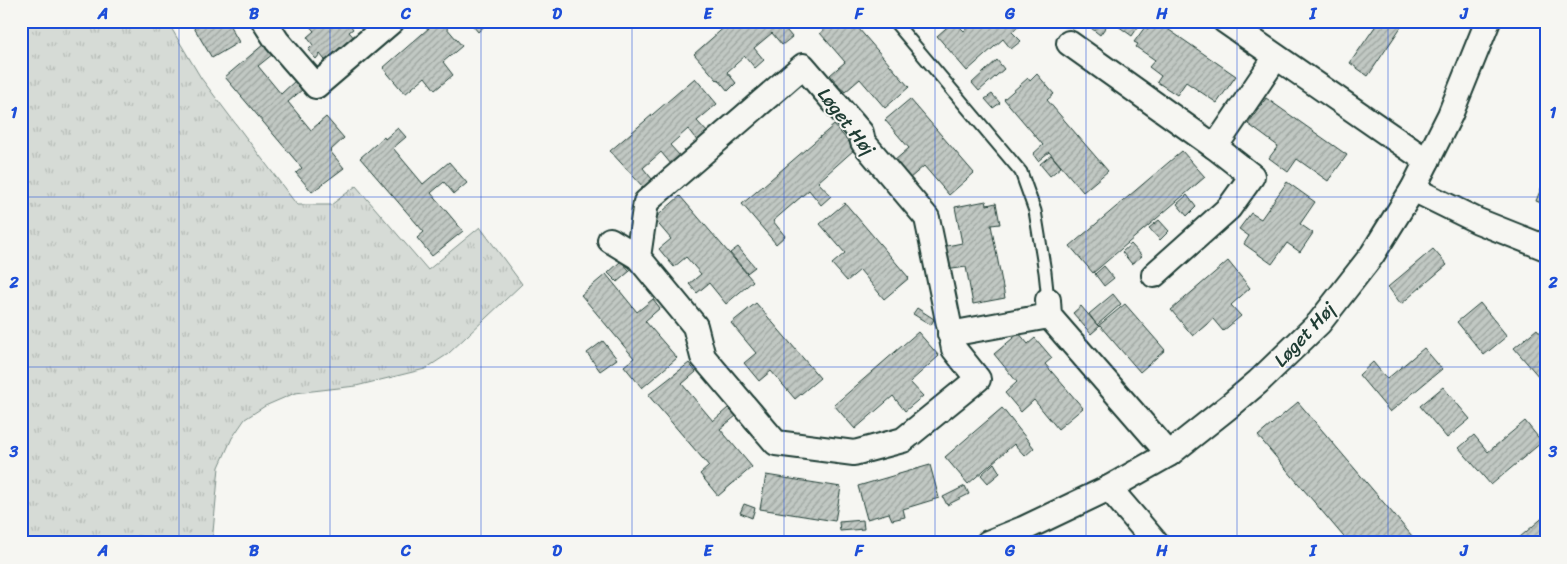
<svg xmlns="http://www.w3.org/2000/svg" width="1567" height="564" viewBox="0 0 1567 564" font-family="Sriracha,sans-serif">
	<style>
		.grass { fill: url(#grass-tufts); stroke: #7a8c85 }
		.building { fill: url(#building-hatch); stroke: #1f3d34 }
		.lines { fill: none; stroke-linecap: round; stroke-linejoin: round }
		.lane-casing { stroke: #1f3d34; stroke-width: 15 }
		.street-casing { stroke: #1f3d34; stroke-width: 28 }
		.lane { stroke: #f6f6f2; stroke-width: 11 }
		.street { stroke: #f6f6f2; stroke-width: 24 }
		.grid { fill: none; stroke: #1d4ed8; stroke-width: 1; stroke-opacity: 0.55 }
		.labels { text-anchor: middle; stroke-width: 4; stroke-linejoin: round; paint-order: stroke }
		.street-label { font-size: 19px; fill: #1f3d34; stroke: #f6f6f2 }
		.neatline { fill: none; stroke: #1d4ed8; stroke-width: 2 }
		.grid-label { font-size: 16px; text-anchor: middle; font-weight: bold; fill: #1d4ed8 }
	</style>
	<defs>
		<pattern id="grass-tufts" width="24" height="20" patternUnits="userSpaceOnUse" patternTransform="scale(1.25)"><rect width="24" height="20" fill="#d6dbd6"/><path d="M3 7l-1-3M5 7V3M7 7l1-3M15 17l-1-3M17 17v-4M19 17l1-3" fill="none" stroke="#b7bdb8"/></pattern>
		<pattern id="building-hatch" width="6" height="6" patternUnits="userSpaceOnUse" patternTransform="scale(1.25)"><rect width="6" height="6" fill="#c1c8c3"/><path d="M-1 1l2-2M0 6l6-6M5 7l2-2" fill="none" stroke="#9ca49f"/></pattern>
	</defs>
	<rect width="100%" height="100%" fill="#f6f6f2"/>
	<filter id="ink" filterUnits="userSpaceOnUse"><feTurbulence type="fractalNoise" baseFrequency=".02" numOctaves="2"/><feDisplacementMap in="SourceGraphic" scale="10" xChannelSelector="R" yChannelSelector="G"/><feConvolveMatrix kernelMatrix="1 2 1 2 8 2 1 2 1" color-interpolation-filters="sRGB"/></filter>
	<g filter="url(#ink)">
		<polygon class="grass" points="21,21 167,21 201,78 297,205 331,205 356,186 428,270 480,227 522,284 448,354 425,369 356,386 295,393 265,406 245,419 232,438 219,467 212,543 137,536 117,543 21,543"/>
		<g class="building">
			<polygon points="190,21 227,21 239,42 212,58"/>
			<polygon points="305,21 347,21 353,29 349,32 357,41 329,65 320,54 316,59 308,50 313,45 307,37 314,31"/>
			<polygon points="437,21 441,21 462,46 443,62 453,75 435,90 425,77 405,94 383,68"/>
			<polygon points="469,21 490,21 478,32"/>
			<polygon points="726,21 786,21 782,25 792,37 782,45 772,33 754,48 764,60 755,68 745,56 727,72 736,83 728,91 718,79 717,80 694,54 728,24"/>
			<polygon points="834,21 852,21 909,87 885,108 860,79 845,92 830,75 845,62 820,33"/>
			<polygon points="954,21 964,31 975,21 1024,21 1012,32 1021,41 1011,49 1003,39 967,71 937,36"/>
			<polygon points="1096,21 1110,21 1100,35 1091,28"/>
			<polygon points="1111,21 1142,21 1132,36"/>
			<polygon points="1153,21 1156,21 1236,76 1217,103 1186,82 1177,95 1157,82 1161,76 1149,67 1155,60 1136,47 1138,44 1134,42 1145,27 1148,29"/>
			<polygon points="1379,21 1405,21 1368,76 1350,63"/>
			<polygon points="264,44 273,54 258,66 281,94 296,80 303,89 288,102 311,130 326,117 344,138 330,151 344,168 312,192 296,173 302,168 225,77"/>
			<polygon points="997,60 1004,69 979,91 972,83"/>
			<polygon points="1037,74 1054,94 1047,100 1108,171 1083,192 1049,152 1038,161 1033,154 1043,145 1004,99 1028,78 1030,81"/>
			<polygon points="695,78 717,104 697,121 708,133 698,142 688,129 670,145 680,156 671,164 661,152 643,168 652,179 644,188 610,151"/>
			<polygon points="992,94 1000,103 993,108 985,99"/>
			<polygon points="1266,98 1347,155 1328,181 1297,159 1288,172 1269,158 1278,146 1248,124"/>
			<polygon points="910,99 974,173 949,195 924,166 909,179 894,161 909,148 885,120"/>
			<polygon points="834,125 855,149 818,182 831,196 821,205 809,190 773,221 785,236 776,244 742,204"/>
			<polygon points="398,128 406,137 393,148 423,184 449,162 467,183 454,194 444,182 431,193 463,231 432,256 417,238 424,232 360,158 384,137 385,139"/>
			<polygon points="1182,151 1205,177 1093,273 1070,246"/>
			<polygon points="1051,155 1061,167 1050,176 1040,164"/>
			<polygon points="1546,176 1546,205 1536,201"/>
			<polygon points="1287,182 1315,202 1300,224 1313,233 1300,252 1287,243 1272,264 1244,244 1249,236 1239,229 1251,213 1261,219"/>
			<polygon points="1187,195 1196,207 1187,216 1177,204"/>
			<polygon points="680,196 753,281 726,304 709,283 697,293 689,284 701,274 686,257 674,267 659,249 671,239 654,219"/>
			<polygon points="986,201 987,205 996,203 1000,224 991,225 1005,298 973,304 966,267 946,270 942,247 962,243 955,207"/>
			<polygon points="845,203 909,278 884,299 860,270 847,281 832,264 845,253 820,224"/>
			<polygon points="1159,220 1169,231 1160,240 1149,228"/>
			<polygon points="1131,244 1142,256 1132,264 1122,252"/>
			<polygon points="738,247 755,267 747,273 730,253"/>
			<polygon points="1433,249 1447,265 1401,304 1388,287"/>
			<polygon points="621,261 630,271 617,282 608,273"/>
			<polygon points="1228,261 1250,288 1231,305 1241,316 1223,331 1213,319 1193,336 1171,310"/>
			<polygon points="1104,266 1114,278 1104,286 1095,274"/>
			<polygon points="606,274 637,312 653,299 660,308 645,321 677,358 642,388 624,366 634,358 581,295"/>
			<polygon points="1113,294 1121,304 1097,325 1089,314"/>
			<polygon points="756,303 820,378 795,399 771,371 759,381 744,363 756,353 731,323"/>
			<polygon points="1480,303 1507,336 1484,355 1457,322"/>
			<polygon points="1125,304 1165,350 1140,372 1100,326 1091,334 1073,313 1081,306 1098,326"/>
			<polygon points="917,308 934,319 931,325 913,314"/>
			<polygon points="1537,329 1546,340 1546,385 1514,348"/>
			<polygon points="918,332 939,356 910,382 923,396 905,411 893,396 855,429 834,405"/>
			<polygon points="1019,333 1028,344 1035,338 1052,358 1045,364 1083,408 1058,429 1034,400 1021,412 1005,393 1017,382 994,354"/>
			<polygon points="603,341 617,359 600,371 587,353"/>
			<polygon points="1424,348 1442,369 1390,412 1359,375 1373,362 1387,379"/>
			<polygon points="689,363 696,372 682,384 713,421 728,408 736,416 720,429 752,467 718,496 700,474 709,466 648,395"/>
			<polygon points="1443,387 1470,419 1447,438 1420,406"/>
			<polygon points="1298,402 1418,543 1349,543 1258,436"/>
			<polygon points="1002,408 1034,448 1025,456 1014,444 968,484 945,457"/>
			<polygon points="1525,421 1542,442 1491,485 1459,448 1474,435 1488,452"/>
			<polygon points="994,463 1000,473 988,483 981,475"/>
			<polygon points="930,465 939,498 903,509 905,517 892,520 889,513 867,519 858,486"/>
			<polygon points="766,475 841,487 835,521 760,509"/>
			<polygon points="965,486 969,494 947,505 943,497"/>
			<polygon points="744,504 755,508 752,518 740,513"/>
			<polygon points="1546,515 1546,543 1513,543"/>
			<polygon points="863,520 864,529 840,531 839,522"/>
		</g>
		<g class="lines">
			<g class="lane-casing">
				<polyline id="lane" points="894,21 1021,172 1035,211 1045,272 1048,300"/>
			</g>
			<g class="street-casing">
				<g id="street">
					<polyline points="264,21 277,41 316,86 392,21"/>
					<polyline points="1225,21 1427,161"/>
					<polyline points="1069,43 1215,147 1252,176 1229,208 1154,275"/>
					<polyline points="1215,147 1276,57"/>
					<polyline points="1413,189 1478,221 1546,248"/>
					<polyline points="610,240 638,257 695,326 703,357 776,443 854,453 903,440 978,379 954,349 927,218 863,142 861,133 803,66 646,202 638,257"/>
					<polyline points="1048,300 1049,316 1169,454"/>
					<polyline points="950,334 1049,316"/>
					<polyline points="988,543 1023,529 1109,488"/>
					<polyline points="1156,543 1109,488 1169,454 1232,404 1258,382 1319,323 1372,255 1413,189 1450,115 1488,21"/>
				</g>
			</g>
			<use href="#lane" class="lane"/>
			<use href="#street" class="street"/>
		</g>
	</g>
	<path class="grid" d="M 179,21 L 179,543M 330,21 L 330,543M 481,21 L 481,543M 632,21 L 632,543M 784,21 L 784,543M 935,21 L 935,543M 1086,21 L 1086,543M 1237,21 L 1237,543M 1388,21 L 1388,543M 21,197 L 1546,197M 21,367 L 1546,367"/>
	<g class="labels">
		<g class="street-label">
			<text transform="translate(847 121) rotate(52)" y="7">Løget Høj</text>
			<text transform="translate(1304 334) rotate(-47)" y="7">Løget Høj</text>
		</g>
	</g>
	<rect width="1567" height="564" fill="none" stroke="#f6f6f2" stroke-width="55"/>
	<rect x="28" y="28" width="1512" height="508" class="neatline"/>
	<g class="grid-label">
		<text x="103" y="19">A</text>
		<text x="254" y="19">B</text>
		<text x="406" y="19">C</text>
		<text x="557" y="19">D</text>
		<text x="708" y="19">E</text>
		<text x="859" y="19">F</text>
		<text x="1010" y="19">G</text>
		<text x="1162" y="19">H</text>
		<text x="1313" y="19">I</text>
		<text x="1464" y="19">J</text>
		<text x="14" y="118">1</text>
		<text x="1553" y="118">1</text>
		<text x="14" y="288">2</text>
		<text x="1553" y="288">2</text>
		<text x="14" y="457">3</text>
		<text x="1553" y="457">3</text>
		<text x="103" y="556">A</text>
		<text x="254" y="556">B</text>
		<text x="406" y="556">C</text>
		<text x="557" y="556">D</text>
		<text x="708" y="556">E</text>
		<text x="859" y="556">F</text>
		<text x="1010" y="556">G</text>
		<text x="1162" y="556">H</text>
		<text x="1313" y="556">I</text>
		<text x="1464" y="556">J</text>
	</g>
</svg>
